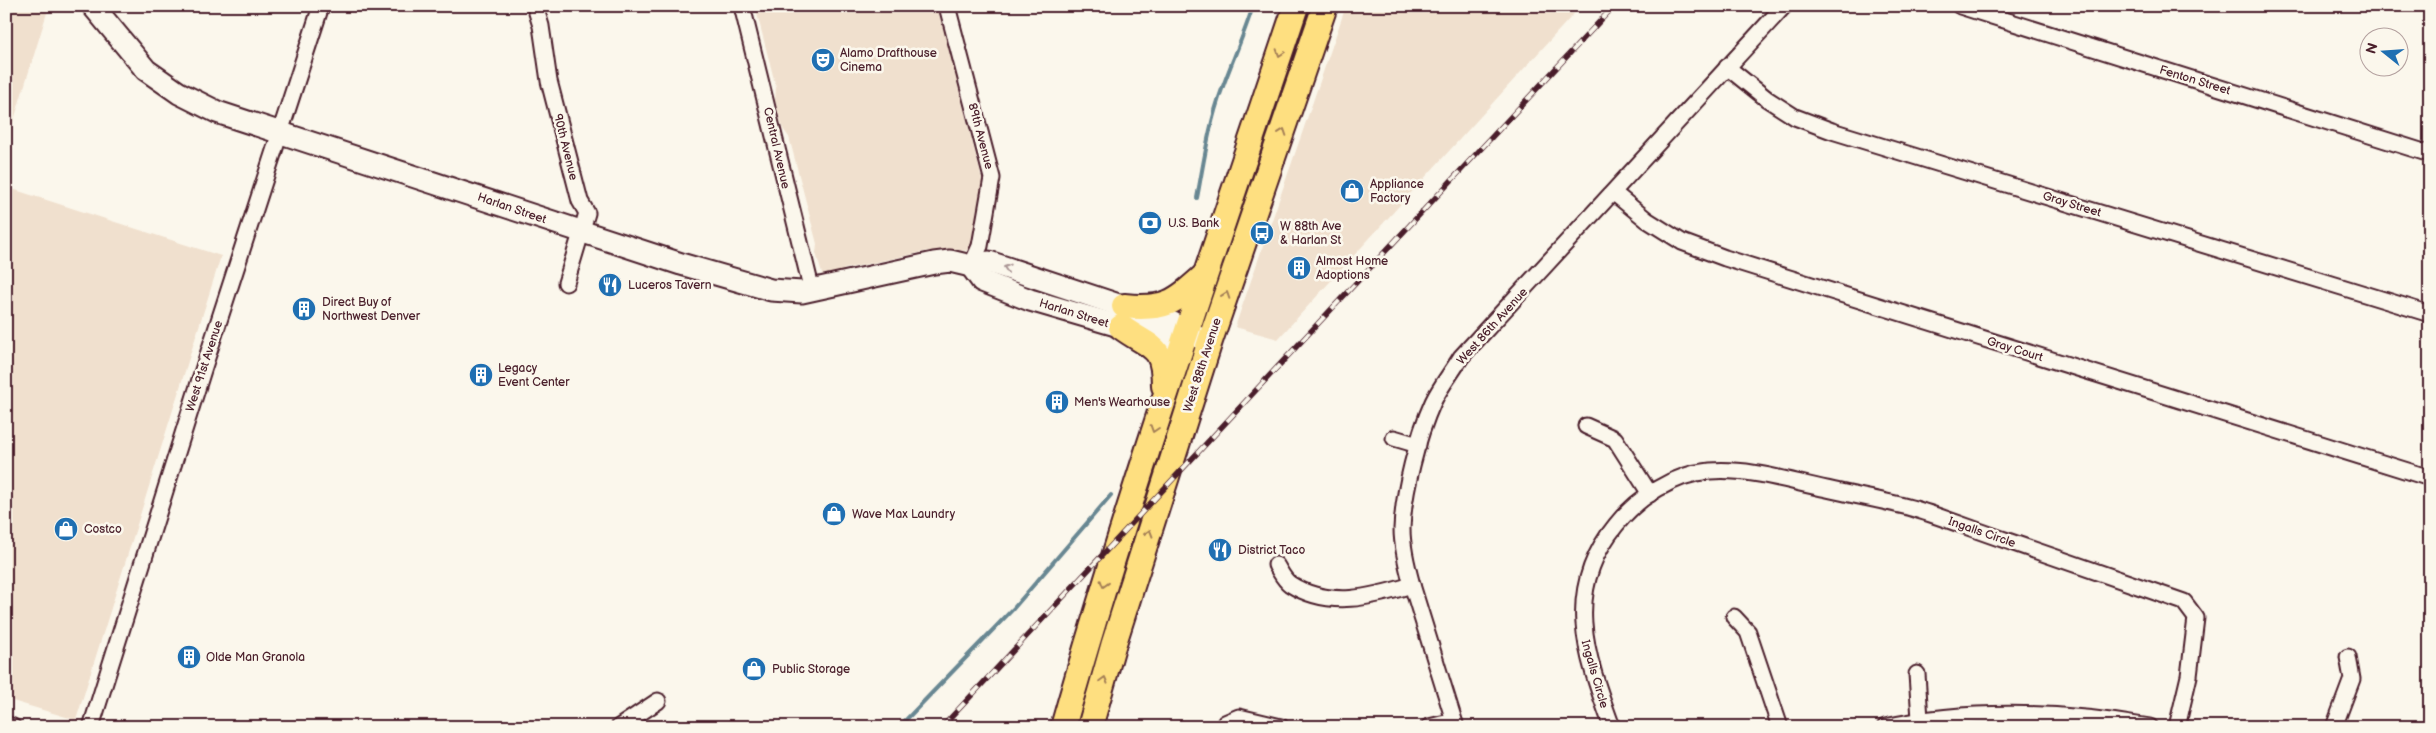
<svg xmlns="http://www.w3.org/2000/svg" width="2436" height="733" viewBox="0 0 2436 733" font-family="'Balsamiq Sans',sans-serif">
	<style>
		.built { fill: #f0e0ce }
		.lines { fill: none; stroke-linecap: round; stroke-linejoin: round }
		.stream { stroke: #688792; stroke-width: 4 }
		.street-casing { stroke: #4a1f2b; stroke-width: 19 }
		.secondary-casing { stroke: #4a1f2b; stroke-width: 25 }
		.primary-casing { stroke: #4a1f2b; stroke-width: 28 }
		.street { stroke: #fbf7ec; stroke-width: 15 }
		.secondary { stroke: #fbf7ec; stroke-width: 21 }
		.primary { stroke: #fedf80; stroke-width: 24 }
		.rail-casing { stroke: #4a1f2b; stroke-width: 5.5 }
		.rail { stroke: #fbf7ec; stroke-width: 4; stroke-dasharray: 11; stroke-linecap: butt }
		.oneway { stroke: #a47f56 }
		.oneway2 { stroke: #ab9695 }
		.labels { text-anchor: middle; stroke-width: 5; stroke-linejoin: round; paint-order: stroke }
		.poi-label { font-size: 12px; fill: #4a1f2b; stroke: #fbf7ec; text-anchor: start }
		.street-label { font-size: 12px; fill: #4a1f2b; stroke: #fbf7ec }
	</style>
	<rect width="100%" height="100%" fill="#fbf7ec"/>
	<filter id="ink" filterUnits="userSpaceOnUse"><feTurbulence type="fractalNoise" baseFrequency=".02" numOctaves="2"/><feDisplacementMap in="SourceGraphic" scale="10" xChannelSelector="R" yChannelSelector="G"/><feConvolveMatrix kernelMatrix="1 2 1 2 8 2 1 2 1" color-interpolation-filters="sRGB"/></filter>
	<g filter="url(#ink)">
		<g class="built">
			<polygon points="6,6 49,6 6,146"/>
			<polygon points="755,6 937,6 944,31 949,39 958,74 957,82 983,183 976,213 978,223 970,250 934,253 928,251 844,269 839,275 822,274 816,253 817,244 789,137 783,129 775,101 776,87"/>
			<polygon points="1346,6 1581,6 1278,339 1235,327"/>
			<polygon points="6,187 221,256 76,720 6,699"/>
		</g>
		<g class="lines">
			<g class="stream">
				<path d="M 1197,198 C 1204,161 1209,124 1222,89 C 1232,61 1244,35 1253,6"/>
				<polyline points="899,727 1013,609 1111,495"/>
			</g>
			<g class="street-casing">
				<g id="street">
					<polyline points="535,6 541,26 549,81 580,201 587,213 566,283"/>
					<polyline points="742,6 812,291"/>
					<polyline points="947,6 992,178 980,246 971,266"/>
					<polyline points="1960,6 2430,154"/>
					<polyline points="1727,67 1767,99 1795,117 1832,131 2430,314"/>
					<polyline points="1614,193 1647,220 1682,242 1725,258 2430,478"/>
					<polyline points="1586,426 1615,439 1650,494"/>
					<polyline points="1394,438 1418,445"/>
					<path d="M 1276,565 C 1280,571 1284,580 1290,584 C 1329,609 1372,597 1412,585"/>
					<polyline points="1734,617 1748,632 1780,727"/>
					<polyline points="1917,674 1920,719"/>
					<polyline points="1225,723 1239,717 1281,727"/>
					<polyline points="6,724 13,727"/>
					<polyline points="91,727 203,370 321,6"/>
					<polyline points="619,727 658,701"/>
					<polyline points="1429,727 1454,721"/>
					<path d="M 1456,727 L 1412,585 C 1407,567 1402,548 1402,529 C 1403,493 1418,435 1433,402 C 1440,387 1452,372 1461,357 L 1784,6"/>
					<path d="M 1612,727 C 1586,655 1562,591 1616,525 C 1638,497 1674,474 1710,471 C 1750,468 1788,481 1827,489 C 1856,496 1887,501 1915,509 C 1945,518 1975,530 2005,540 C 2064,561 2124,581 2184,602 L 2196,618 L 2189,676 L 2177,727"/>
					<path d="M 1885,727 C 1971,708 2063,712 2150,727"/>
					<polyline points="2334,727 2352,679 2348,657"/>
				</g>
			</g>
			<g class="secondary-casing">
				<g id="secondary">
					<polyline points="93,6 146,70 179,93 217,112 681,264 771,290 802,292 934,263 950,261 971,266 989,262 1173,323 1185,333 1210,341"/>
					<polyline points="971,266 982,281 1030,300 1167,340 1185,333"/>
				</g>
			</g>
			<g class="primary-casing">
				<g id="primary">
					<path d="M 1124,306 C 1165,310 1174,303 1204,276"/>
					<path d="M 1121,327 C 1151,349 1164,343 1164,386"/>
					<path d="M 1063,727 C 1132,484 1216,246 1296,6"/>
					<polyline points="1090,727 1113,646 1210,341 1325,6"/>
				</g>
			</g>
			<use href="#street" class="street"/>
			<use href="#secondary" class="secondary"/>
			<use href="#primary" class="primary"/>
			<g class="rail-casing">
				<polyline id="rail" points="942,727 1614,6"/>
			</g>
			<use href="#rail" class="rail"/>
		</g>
		<defs><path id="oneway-chevron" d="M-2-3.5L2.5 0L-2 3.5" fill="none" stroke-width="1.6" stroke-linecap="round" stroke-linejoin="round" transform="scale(1.25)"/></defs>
		<g class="oneway">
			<use href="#oneway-chevron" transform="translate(1280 53) rotate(108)"/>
			<use href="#oneway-chevron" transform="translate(1283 132) rotate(-71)"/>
			<use href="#oneway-chevron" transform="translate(1226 295) rotate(-71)"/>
			<use href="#oneway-chevron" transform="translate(1154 429) rotate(108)"/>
			<use href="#oneway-chevron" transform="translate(1149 533) rotate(-73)"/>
			<use href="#oneway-chevron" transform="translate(1104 584) rotate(107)"/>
			<use href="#oneway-chevron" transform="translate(1104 680) rotate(-74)"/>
		</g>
		<use class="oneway2" href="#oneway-chevron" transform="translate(1007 268) rotate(-162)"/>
	</g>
	<defs>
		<g id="theatre-disc" transform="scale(1.25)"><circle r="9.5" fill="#1f6fb2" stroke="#fbf7ec"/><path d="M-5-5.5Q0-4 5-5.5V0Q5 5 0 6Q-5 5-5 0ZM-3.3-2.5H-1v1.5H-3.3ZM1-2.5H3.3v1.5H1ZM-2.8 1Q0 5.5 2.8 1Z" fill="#fff"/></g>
		<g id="shop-disc" transform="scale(1.25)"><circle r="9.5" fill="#1f6fb2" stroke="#fbf7ec"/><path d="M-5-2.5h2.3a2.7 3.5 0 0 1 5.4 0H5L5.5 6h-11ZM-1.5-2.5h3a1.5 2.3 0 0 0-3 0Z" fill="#fff"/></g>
		<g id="bank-disc" transform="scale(1.25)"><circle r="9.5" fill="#1f6fb2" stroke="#fbf7ec"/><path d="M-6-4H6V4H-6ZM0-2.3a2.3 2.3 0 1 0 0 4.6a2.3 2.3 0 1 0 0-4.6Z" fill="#fff"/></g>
		<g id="bus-disc" transform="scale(1.25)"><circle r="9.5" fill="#1f6fb2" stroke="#fbf7ec"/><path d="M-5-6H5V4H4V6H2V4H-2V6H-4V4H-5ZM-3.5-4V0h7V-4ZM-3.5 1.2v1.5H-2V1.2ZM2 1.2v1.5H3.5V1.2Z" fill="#fff"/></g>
		<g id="building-disc" transform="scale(1.25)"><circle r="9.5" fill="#1f6fb2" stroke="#fbf7ec"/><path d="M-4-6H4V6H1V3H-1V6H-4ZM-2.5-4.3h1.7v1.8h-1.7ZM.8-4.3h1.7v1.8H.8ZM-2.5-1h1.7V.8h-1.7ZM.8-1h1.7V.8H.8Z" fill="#fff"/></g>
		<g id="restaurant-disc" transform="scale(1.25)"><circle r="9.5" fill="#1f6fb2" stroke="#fbf7ec"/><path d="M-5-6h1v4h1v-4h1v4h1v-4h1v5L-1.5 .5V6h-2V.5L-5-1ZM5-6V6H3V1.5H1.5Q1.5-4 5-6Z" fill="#fff"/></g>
	</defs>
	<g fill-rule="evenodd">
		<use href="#theatre-disc" x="823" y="60"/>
		<use href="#shop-disc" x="1352" y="191"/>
		<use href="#bank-disc" x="1150" y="223"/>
		<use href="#bus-disc" x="1262" y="233"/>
		<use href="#building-disc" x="1299" y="268"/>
		<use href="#restaurant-disc" x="610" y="285"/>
		<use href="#building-disc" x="304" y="309"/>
		<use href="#building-disc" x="481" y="375"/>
		<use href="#building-disc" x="1057" y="402"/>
		<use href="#shop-disc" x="834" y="514"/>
		<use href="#shop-disc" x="66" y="529"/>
		<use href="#restaurant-disc" x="1220" y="550"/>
		<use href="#building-disc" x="189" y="657"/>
		<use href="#shop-disc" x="754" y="669"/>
	</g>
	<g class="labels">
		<g class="poi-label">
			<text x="840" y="57">Alamo Drafthouse<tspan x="840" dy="14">Cinema</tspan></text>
			<text x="1370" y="188">Appliance<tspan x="1370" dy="14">Factory</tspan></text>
			<text x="1168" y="227">U.S. Bank</text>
			<text x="1280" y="230">W 88th Ave<tspan x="1280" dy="14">&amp; Harlan St</tspan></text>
			<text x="1316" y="265">Almost Home<tspan x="1316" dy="14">Adoptions</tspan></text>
			<text x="628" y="289">Luceros Tavern</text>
			<text x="322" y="306">Direct Buy of<tspan x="322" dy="14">Northwest Denver</tspan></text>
			<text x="498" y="372">Legacy<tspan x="498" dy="14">Event Center</tspan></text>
			<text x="1074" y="406">Men's Wearhouse</text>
			<text x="852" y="518">Wave Max Laundry</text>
			<text x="84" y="533">Costco</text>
			<text x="1238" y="554">District Taco</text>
			<text x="206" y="661">Olde Man Granola</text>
			<text x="772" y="673">Public Storage</text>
		</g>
		<g class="street-label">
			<text transform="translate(2195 80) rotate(17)" y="4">Fenton Street</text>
			<text transform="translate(981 136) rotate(75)" y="4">89th Avenue</text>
			<text transform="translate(566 147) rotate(76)" y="4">90th Avenue</text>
			<text transform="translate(777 148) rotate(77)" y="4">Central Avenue</text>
			<text transform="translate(2072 204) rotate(17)" y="4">Gray Street</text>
			<text transform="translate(512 208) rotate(19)" y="4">Harlan Street</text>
			<text transform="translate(1074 313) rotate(17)" y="4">Harlan Street</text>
			<text transform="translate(1492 326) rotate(-48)" y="4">West 86th Avenue</text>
			<text transform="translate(2015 349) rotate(17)" y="4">Gray Court</text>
			<text transform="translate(1202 365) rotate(-72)" y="4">West 88th Avenue</text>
			<text transform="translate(204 366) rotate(-72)" y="4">West 91st Avenue</text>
			<text transform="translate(1982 532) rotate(19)" y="4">Ingalls Circle</text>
			<text transform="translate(1595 674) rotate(74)" y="4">Ingalls Circle</text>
		</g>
	</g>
	<rect width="2436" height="733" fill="none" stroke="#fbf7ec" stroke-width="25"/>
	<rect x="12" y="12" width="2411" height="708" fill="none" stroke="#4a1f2b" stroke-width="2" filter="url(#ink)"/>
	<g transform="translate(2384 52) rotate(287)"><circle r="24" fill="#fbf7ec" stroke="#b4a19f"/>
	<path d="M0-4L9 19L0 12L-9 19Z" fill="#1f6fb2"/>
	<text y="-8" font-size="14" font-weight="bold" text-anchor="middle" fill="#4a1f2b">N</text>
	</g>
</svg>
